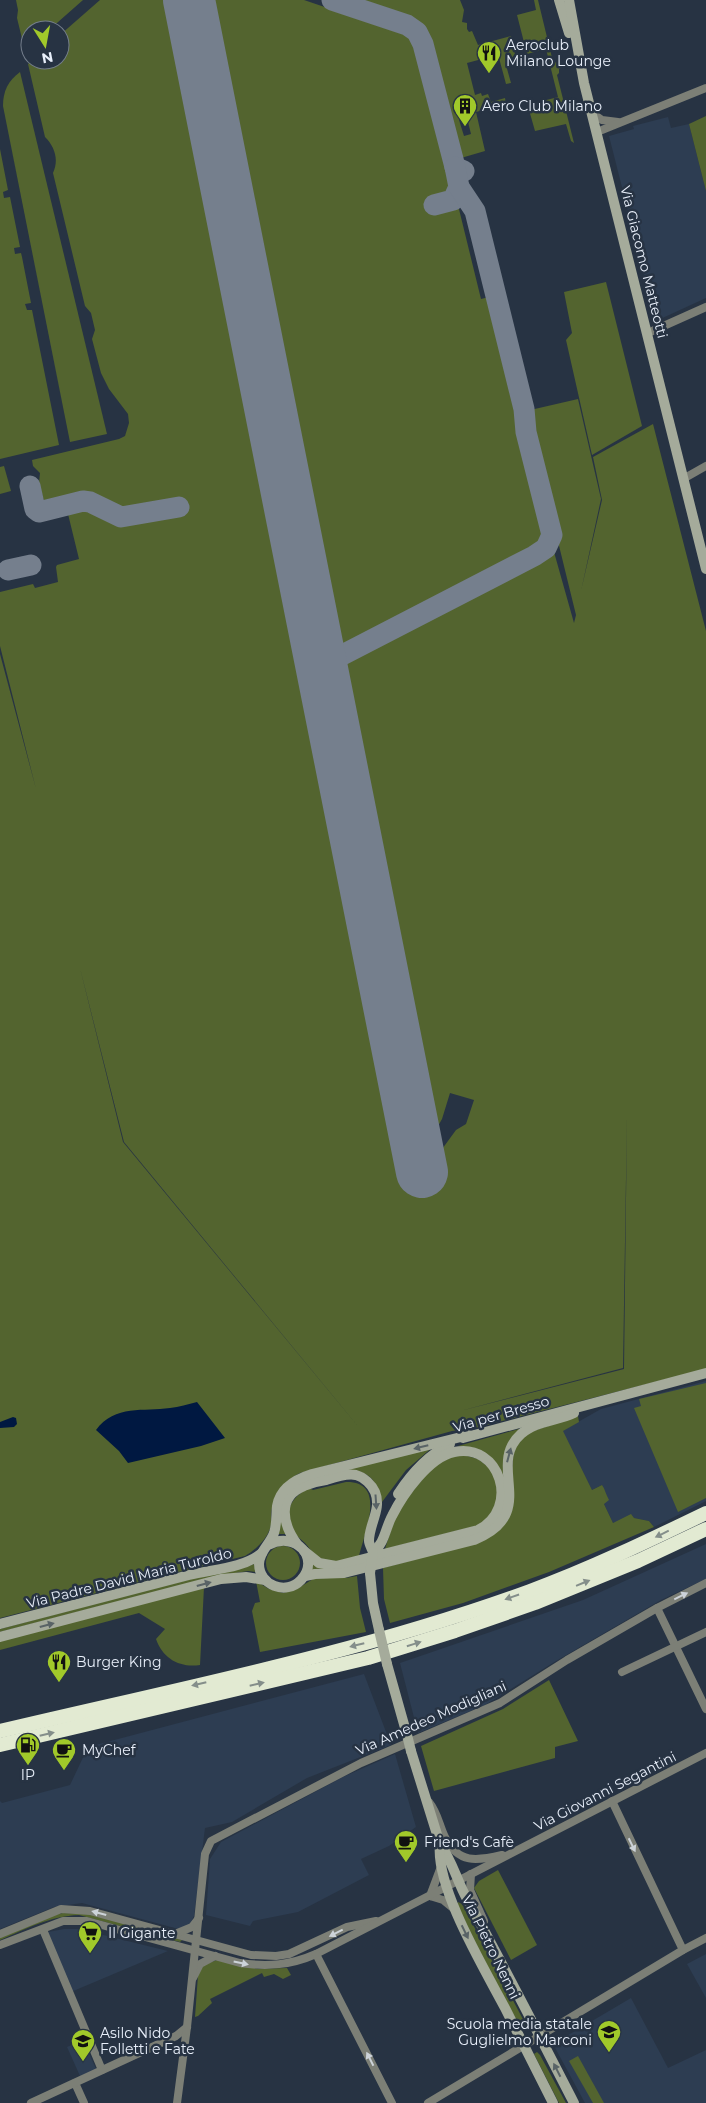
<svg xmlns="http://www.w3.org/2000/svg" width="706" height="2103" viewBox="0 0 706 2103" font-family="Montserrat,sans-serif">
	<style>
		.built { fill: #2d3d52 }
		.green { fill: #53642f; fill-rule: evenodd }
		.water { fill: #001841 }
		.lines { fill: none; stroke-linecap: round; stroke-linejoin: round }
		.taxiway { stroke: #757f8d; stroke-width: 21 }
		.runway { stroke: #757f8d; stroke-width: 52 }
		.street { stroke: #7c7f76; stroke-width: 8 }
		.secondary { stroke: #a5ab9b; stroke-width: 10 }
		.highway { stroke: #e2ead2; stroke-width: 14 }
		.secondary-bridge { stroke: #a5ab9b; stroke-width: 10 }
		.oneway { fill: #596366 }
		.oneway2 { fill: #848e8a }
		.oneway3 { fill: #cdd3d9 }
		.labels { text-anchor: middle; stroke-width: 5; stroke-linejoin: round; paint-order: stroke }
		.poi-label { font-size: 14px; fill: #e8effa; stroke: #273343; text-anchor: start }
		.street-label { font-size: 14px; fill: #e8effa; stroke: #273343 }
	</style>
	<rect width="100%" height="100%" fill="#273343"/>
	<g class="built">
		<polygon points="668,117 671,128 689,124 706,191 706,298 656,321 609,136 634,129 633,126"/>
		<polygon points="706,1381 706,1501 654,1527 649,1521 634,1518 613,1523 604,1504 602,1485 592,1490 562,1431 601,1409"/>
		<polygon points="706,1544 706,1579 661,1600 556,1661 485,1705 418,1733 400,1663 583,1600"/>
		<polygon points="364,1674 391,1745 307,1778 232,1822 205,1828 194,1916 190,1924 182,1930 82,1903 54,1907 0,1929 0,1801 2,1803 70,1785 88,1747"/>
		<polygon points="395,1754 416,1827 389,1846 361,1859 369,1875 298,1912 253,1921 250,1926 206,1915 210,1859 221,1842 343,1777"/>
		<polygon points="64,1929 79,1929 168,1951 71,1992 48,1932"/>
		<polygon points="706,1954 706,1998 687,1964"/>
		<polygon points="631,1998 668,2068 706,2050 706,2103 585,2103 553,2044"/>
		<polygon points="83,2040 96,2069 80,2076 67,2047"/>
	</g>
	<g class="green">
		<polygon points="16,0 83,0 49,30 30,30 30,47 25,51 17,18 18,10"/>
		<path d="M 100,0 L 171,0 L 405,1175 L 439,1169 L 437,1156 L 456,1130 L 466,1124 L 474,1100 L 450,1093 L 442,1119 L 433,1135 L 339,664 L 554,552 L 574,623 L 576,615 L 526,411 L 578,399 L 601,499 L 581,591 L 602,500 L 593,457 L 653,424 L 706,631 L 706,1369 L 475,1428 L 452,1431 L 300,1473 C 286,1480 275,1492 272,1508 C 270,1516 273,1523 269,1531 C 265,1541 254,1551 245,1556 L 166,1575 L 0,1618 L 0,654 L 36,789 L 0,646 L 0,592 L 33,584 L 35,588 L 58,582 L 56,567 L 57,565 L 79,559 L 68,514 L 70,509 L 68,500 L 45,505 L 39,483 L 40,473 L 33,466 L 32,460 L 119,439 L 125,436 L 129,423 L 128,414 L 109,389 L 101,373 L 92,339 L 95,330 L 91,313 L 85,306 L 53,173 C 59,160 55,147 45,137 L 28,64 L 32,60 L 60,60 L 60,35 ZM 80,968 L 124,1142 L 366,1436 L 123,1142 ZM 627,1115 L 624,1369 L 460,1411 L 623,1368 Z"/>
		<polygon points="208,0 304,0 398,32 409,36 413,42 454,202 457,201 481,299 489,297 548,535 544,543 514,563 372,637 370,634 336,650"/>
		<path d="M 357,0 L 460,0 L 464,10 L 462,22 L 467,23 L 467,29 L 469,32 L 472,31 L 478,45 L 511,36 L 515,54 L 506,65 L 511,83 L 506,84 L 499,58 L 483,62 L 482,59 L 467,63 L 475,95 L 481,93 L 482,96 L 488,94 L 491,102 L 505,98 L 506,104 L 476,112 L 485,151 L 461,158 L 427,31 L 415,20 ZM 467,118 L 471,134 L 464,136 L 459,120 Z"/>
		<polygon points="534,0 538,0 553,62 567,64 559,69 559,73 557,75 574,143 571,141 566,124 535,131 529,110 531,104 558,97 546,49 527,54 517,15 536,10"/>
		<path d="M 20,72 L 107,434 L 70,442 L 3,106 C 3,91 8,81 20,72 Z"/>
		<polygon points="706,116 706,191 689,124"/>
		<polygon points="0,149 8,190 3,192 4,198 10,197 20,247 14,248 15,254 21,253 22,257 31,303 25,304 27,310 32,310 59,445 0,459"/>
		<polygon points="606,282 642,426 592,455 566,340 572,333 564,292"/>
		<polygon points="4,466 11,491 0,494 0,467"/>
		<polygon points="706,1383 706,1498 678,1512 634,1408 641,1406 639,1399"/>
		<path d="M 578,1416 L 579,1422 L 563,1431 L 592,1490 L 602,1485 C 605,1489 606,1495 609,1500 L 604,1504 L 613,1523 L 631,1514 L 634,1518 L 649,1521 L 654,1527 L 549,1572 L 463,1603 L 390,1623 L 384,1599 L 383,1568 L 474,1543 L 511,1477 L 514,1449 L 527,1433 Z"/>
		<path d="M 526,1427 C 515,1435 508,1445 504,1458 C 502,1469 506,1479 507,1489 C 510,1511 494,1529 474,1536 L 341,1571 L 311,1573 L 313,1562 L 329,1569 L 342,1569 L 477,1534 C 505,1518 518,1483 490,1459 C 481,1452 469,1448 458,1446 Z"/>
		<path d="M 434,1446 L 406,1470 L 382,1502 C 379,1489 374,1476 361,1472 C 349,1468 337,1472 326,1475 C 296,1482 270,1499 288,1534 L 276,1534 L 283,1500 L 294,1484 L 319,1474 Z"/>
		<polygon points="464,1455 478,1459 491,1469 499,1488 495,1510 480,1525 385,1549 397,1511 433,1466 452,1457"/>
		<path d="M 346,1482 C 388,1481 364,1534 359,1556 C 349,1560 335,1565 325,1561 C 315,1557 311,1550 305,1543 C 301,1539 296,1536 293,1532 C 281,1514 292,1496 309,1488 L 313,1490 Z"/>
		<circle cx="283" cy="1563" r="17"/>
		<path d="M 254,1564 L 256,1572 L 248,1571 L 217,1576 L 0,1632 L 0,1629 C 62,1612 124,1596 187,1580 C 207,1574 236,1572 254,1564 Z"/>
		<polygon points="345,1576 346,1578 357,1576 360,1608 366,1632 260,1652 252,1611 255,1603 260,1602 256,1581 269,1589 283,1593 297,1589 313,1579"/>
		<path d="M 204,1587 L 200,1665 C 180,1668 163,1659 156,1639 L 165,1629 L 139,1613 L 0,1650 L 0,1640 Z"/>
		<polygon points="549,1680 578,1741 555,1747 555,1758 434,1791 421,1746 503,1709"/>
		<polygon points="498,1870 537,1945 511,1960 474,1888 479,1881"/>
		<polygon points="458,1902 462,1904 526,2025 523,2030 519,2029 457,1906"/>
		<path d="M 63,1913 L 92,1914 L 182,1940 L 180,1942 L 79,1915 C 50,1916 26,1929 0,1940 L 0,1937 L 46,1917 Z"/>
		<polygon points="217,1960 258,1969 287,1968 291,1975 283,1979 274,1974 264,1977 262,1973 210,1999 212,2003 198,2016 195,2017 198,1975 201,1966"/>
		<polygon points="537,2052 540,2055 566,2103 559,2103 534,2054"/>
		<polygon points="578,2056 604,2103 593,2103 569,2061"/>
	</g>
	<g class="water">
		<path d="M 197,1402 L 225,1438 L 201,1446 L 128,1463 L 119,1451 L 96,1430 C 115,1404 144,1412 170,1408 C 179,1407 188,1404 197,1402 Z"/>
		<polygon points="13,1417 16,1418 17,1424 14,1427 0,1428 0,1422"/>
	</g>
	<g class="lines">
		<g class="taxiway">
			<polyline points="332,0 407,25 417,32 423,44 455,167 464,171"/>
			<polyline points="434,205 453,200 459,187"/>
			<polyline points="30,486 35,509 39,512 83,501 90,502 121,517 179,507"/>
			<polyline points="8,570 31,565"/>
			<polyline points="321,666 534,556 546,548 552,535 526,432 524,409 475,211 459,187 455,167"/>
		</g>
		<polyline class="runway" points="189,0 422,1172"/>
		<g class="street">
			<polyline points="592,113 602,120 618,122"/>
			<polyline points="597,132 706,88"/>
			<polyline points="648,333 706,307"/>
			<polyline points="683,479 706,466"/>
			<polyline points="657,1608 706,1709"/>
			<polyline points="622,1672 706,1632"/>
			<polyline points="612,1801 683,1950"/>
			<path d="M 429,1802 C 438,1813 439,1825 445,1837 C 458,1864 477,1861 502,1855"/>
			<polyline points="471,1874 470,1890 484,1921"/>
			<polyline points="430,1896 442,1864"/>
			<polyline points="430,1896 443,1900 454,1909"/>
			<polyline points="44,1932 102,2070"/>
			<polyline points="0,1934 61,1909 90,1911 251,1955 276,1956 289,1954 347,1927 376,1921"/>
			<polyline points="175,1934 192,1927 199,1918"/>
			<path d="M 0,1945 L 63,1921 L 87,1921 L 240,1963 C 268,1967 291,1965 316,1954 L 706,1753"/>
			<polyline points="316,1954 392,2103"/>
			<polyline points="193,1978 200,1964 215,1956"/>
			<polyline points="75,2083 84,2103"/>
			<polyline points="31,2103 176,2036 187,2027"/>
			<polyline points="177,2103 187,2027 205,1854 211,1841 361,1763 500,1703 567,1660 657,1608 706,1583"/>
			<polyline points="428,2103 683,1950 706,1938"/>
		</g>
		<g class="secondary">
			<polyline points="559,0 569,33"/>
			<polyline points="569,0 584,83 706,569"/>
			<polyline points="463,1438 706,1373"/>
			<path d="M 398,1494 C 411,1474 428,1455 450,1444"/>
			<path d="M 297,1544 C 283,1525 276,1497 304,1486 C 311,1483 318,1481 326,1480 C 335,1477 346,1473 356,1475 C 364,1477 372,1485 375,1492 C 382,1509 369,1524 369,1541 C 369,1544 372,1549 373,1552"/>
			<path d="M 268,1545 C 296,1530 321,1559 301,1580 C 286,1596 259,1585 259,1564 C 259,1552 270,1544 274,1533 C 277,1524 276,1515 277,1506 C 280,1488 296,1479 312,1474 L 469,1435"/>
			<path d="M 304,1551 L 319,1563 L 336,1566 L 478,1530 C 521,1508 500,1442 454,1452 C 429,1457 403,1494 392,1516 C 385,1529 385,1543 373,1552"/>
			<polyline points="370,1573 373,1603 379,1630"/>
			<path d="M 305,1576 L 315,1574 L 344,1573 L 474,1540 C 541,1513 485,1466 521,1434 C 535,1421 557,1421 574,1413"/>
			<path d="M 0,1624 C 63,1608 126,1591 189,1575 C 213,1569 242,1569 262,1553"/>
			<polyline points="0,1637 221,1579 246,1577 265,1580"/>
			<polyline points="387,1664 407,1735"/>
			<path d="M 411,1751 L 440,1844 C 452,1860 457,1881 467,1899 C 504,1966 539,2035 574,2103"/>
			<path d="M 440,1844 C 435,1887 484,1968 505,2008 C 521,2040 537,2071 553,2103"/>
		</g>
		<g class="highway">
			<path d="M 0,1731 C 177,1689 358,1654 530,1591 C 590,1569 648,1541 706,1513"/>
			<polyline points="0,1745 368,1658 455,1631 535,1603 638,1561 706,1529"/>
		</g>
		<g class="secondary-bridge">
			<polyline points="370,1573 373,1552"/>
			<polyline points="379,1630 387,1664"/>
			<polyline points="407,1735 411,1751"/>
		</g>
	</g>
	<defs><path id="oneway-solid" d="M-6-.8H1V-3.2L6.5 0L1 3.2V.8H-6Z" transform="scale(1.25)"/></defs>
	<g class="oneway">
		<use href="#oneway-solid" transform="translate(421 1447) rotate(166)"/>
		<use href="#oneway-solid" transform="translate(509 1455) rotate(-75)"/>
		<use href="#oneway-solid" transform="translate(376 1502) rotate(86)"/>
		<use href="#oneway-solid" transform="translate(204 1584) rotate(-15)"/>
		<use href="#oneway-solid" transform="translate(47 1625) rotate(-15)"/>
		<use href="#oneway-solid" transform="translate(465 1932) rotate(64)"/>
		<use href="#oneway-solid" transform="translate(557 2070) rotate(-117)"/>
	</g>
	<g class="oneway2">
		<use href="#oneway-solid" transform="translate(662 1534) rotate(154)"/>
		<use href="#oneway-solid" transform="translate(583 1583) rotate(-22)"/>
		<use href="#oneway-solid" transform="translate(512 1597) rotate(161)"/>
		<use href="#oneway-solid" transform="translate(414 1644) rotate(-17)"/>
		<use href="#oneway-solid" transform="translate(357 1645) rotate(166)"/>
		<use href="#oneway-solid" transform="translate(199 1684) rotate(167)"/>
		<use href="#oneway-solid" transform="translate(257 1684) rotate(-13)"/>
		<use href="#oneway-solid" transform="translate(47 1734) rotate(-13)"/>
	</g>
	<g class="oneway3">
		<use href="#oneway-solid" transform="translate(681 1596) rotate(-26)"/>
		<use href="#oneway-solid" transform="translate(632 1845) rotate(64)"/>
		<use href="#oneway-solid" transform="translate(99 1913) rotate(-165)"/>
		<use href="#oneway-solid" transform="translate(336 1933) rotate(153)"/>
		<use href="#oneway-solid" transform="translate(241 1963) rotate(12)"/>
		<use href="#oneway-solid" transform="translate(370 2059) rotate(-117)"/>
	</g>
	<defs>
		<g id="restaurant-pin" transform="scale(1.25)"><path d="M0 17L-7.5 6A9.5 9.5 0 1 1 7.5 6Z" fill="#a1c92a" stroke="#273343"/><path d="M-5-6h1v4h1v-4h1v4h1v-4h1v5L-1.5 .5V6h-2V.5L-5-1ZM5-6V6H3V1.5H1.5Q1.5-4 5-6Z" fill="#111"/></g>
		<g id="building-pin" transform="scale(1.25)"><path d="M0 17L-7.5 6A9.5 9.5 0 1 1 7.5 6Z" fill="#a1c92a" stroke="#273343"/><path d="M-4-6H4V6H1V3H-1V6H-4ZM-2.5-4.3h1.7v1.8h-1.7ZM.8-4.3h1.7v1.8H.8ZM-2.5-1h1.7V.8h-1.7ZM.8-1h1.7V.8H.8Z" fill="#111"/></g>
		<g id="fuel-pin" transform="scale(1.25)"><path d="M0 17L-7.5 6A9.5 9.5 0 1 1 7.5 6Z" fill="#a1c92a" stroke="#273343"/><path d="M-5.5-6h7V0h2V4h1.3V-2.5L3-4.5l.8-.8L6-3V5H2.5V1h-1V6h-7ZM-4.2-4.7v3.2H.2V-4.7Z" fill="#111"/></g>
		<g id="cafe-pin" transform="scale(1.25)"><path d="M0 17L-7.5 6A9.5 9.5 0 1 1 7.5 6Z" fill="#a1c92a" stroke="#273343"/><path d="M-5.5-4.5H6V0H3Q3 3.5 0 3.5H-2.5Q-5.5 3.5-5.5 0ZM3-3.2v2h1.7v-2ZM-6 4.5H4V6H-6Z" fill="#111"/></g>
		<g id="supermarket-pin" transform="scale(1.25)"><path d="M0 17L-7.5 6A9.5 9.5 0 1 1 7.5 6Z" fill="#a1c92a" stroke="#273343"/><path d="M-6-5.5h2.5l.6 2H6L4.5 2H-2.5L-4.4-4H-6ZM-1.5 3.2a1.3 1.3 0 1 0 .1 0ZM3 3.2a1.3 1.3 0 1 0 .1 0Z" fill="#111"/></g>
		<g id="school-pin" transform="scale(1.25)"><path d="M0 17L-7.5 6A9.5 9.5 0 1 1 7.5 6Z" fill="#a1c92a" stroke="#273343"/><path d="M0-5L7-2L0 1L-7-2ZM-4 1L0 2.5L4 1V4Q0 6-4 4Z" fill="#111"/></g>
	</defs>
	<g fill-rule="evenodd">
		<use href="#restaurant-pin" x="489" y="53"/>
		<use href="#building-pin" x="465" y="106"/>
		<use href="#restaurant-pin" x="59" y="1662"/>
		<use href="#fuel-pin" x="28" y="1745"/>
		<use href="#cafe-pin" x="64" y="1750"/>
		<use href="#cafe-pin" x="406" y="1842"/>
		<use href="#supermarket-pin" x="90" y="1933"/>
		<use href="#school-pin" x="609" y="2032"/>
		<use href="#school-pin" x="83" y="2041"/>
	</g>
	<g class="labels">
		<g class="poi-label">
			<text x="506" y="50">Aeroclub<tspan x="506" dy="16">Milano Lounge</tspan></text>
			<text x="482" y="111">Aero Club Milano</text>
			<text x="76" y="1667">Burger King</text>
			<text x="82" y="1755">MyChef</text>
			<text x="28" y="1780" text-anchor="middle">IP</text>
			<text x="424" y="1847">Friend's Cafè</text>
			<text x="108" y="1938">Il Gigante</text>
			<text x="592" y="2029" text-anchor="end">Scuola media statale<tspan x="592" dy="16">Guglielmo Marconi</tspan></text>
			<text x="100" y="2038">Asilo Nido<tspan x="100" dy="16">Folletti e Fate</tspan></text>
		</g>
		<g class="street-label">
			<text transform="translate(644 262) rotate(76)" y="5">Via Giacomo Matteotti</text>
			<text transform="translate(501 1414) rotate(-16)" y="5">Via per Bresso</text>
			<text transform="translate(129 1578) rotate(-14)" y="5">Via Padre David Maria Turoldo</text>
			<text transform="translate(431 1718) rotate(-24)" y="5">Via Amedeo Modigliani</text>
			<text transform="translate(605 1791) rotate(-27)" y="5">Via Giovanni Segantini</text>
			<text transform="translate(491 1947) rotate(64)" y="5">Via Pietro Nenni</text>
		</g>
	</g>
	<g transform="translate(45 45) rotate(169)"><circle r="24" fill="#273343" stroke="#747e8c"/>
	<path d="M0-4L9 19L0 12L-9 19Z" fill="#a1c92a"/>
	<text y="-8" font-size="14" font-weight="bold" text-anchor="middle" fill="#e8effa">N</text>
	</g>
</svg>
